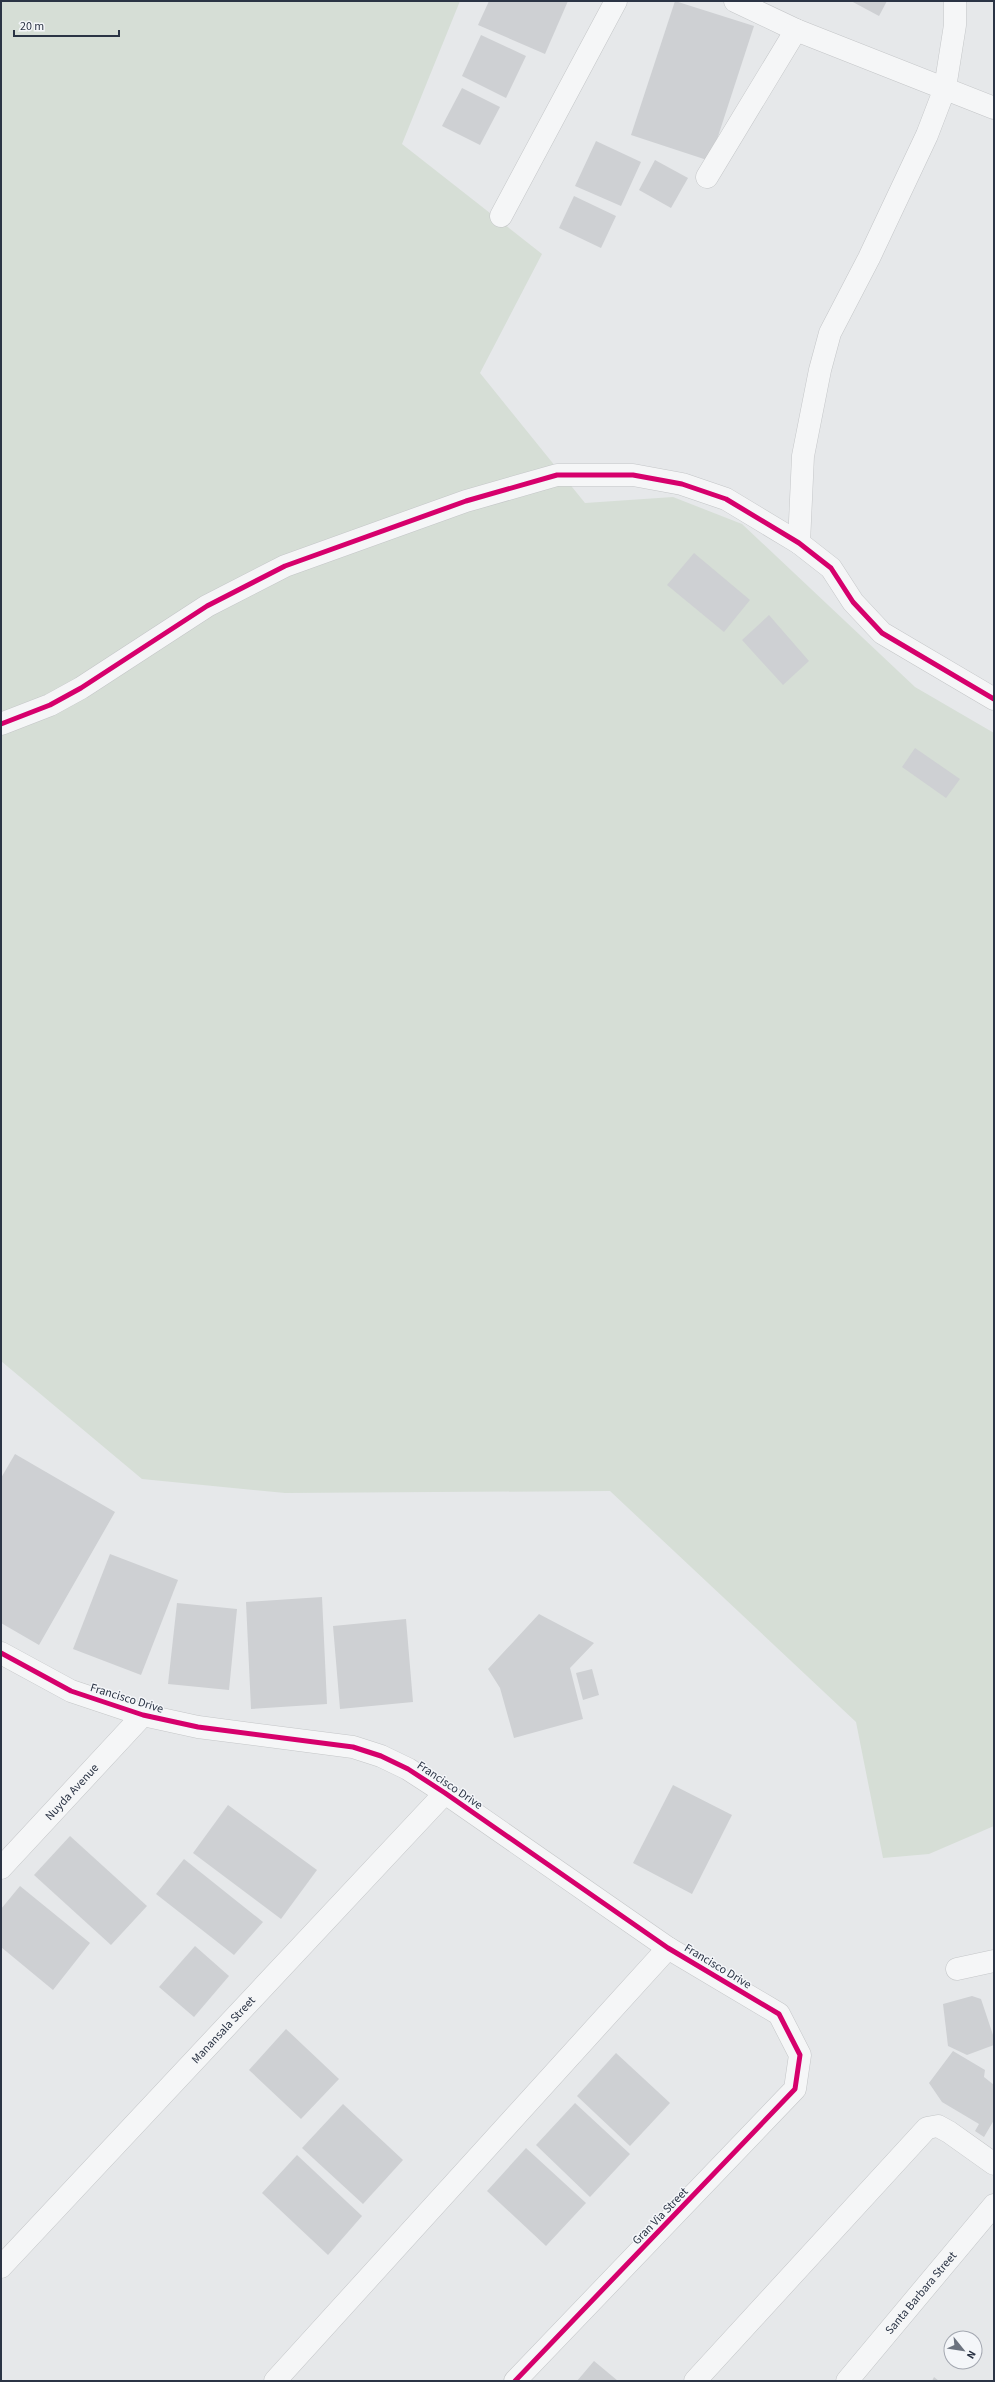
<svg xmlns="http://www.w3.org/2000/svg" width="995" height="2382" viewBox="0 0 995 2382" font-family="'Source Sans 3',sans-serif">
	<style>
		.green { fill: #d6ded6 }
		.building { fill: #ced0d3 }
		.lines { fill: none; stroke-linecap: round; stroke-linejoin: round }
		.minor-casing { stroke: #c4c6c8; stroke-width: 23 }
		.tertiary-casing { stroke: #c4c6c8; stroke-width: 23 }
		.minor { stroke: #f5f6f7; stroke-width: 22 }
		.tertiary { stroke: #f5f6f7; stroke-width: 22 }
		.cycleway-casing { stroke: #f4f6f9; stroke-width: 8 }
		.cycleway { stroke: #d6006c; stroke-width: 5 }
		.labels { text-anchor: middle; stroke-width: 3; stroke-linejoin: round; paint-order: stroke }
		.street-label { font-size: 12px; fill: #2b3445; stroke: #f4f6f9 }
	</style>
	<rect width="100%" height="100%" fill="#e6e8ea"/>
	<polygon class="green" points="1,1 460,1 402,144 542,254 480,373 585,503 673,497 742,524 915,687 994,733 994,1826 929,1854 883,1858 856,1722 610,1491 285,1493 142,1479 1,1361"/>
	<g class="building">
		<polygon points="489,1 568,1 545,54 478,25"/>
		<polygon points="675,1 754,26 710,161 631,135"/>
		<polygon points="851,1 887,1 879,16"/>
		<polygon points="481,35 526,56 506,98 462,76"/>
		<polygon points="462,88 500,107 480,145 442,126"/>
		<polygon points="596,141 641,162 621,206 575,186"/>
		<polygon points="655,160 688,178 671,208 639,190"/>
		<polygon points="574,196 616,216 601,248 559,228"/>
		<polygon points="694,553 750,600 724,632 667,585"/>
		<polygon points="769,615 809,661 783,685 742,640"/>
		<polygon points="915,748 960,779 946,798 902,767"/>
		<polygon points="15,1454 115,1512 39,1645 1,1623 1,1478"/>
		<polygon points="110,1554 178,1580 141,1675 73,1649"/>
		<polygon points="322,1597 327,1704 251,1709 246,1602"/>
		<polygon points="177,1603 237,1609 229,1690 168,1684"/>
		<polygon points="539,1614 594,1643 570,1668 583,1719 514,1738 500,1688 488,1669"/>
		<polygon points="406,1619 413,1702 340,1709 333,1626"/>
		<polygon points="592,1669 599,1695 583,1700 576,1673"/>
		<polygon points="673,1785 732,1815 692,1894 633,1863"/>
		<polygon points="228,1805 317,1870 281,1919 193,1853"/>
		<polygon points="70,1836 147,1906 111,1945 34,1875"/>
		<polygon points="184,1859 263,1922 234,1955 156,1894"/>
		<polygon points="20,1886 90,1943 53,1990 1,1947 1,1909"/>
		<polygon points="195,1946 229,1976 194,2017 159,1987"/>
		<polygon points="972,1996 981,1999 994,2038 994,2045 967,2055 948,2046 943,2004"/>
		<polygon points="286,2029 339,2079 301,2119 249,2070"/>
		<polygon points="953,2051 985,2070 984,2077 994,2085 994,2120 984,2137 975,2131 979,2124 942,2102 929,2083"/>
		<polygon points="616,2053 670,2103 630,2146 577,2096"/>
		<polygon points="575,2103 630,2154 590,2197 536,2145"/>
		<polygon points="343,2104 403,2160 363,2204 302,2148"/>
		<polygon points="526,2148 586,2203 546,2246 487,2191"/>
		<polygon points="297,2155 362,2216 328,2255 262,2193"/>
		<polygon points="594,2361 618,2381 577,2381"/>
		<polygon points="934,2377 939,2381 932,2381"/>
	</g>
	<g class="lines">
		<g class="minor-casing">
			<g id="minor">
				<polyline points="735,1 796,30 994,108"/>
				<polyline points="955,1 955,25 945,88 927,135 869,258 830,333 820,370 803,456 799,543 831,568 853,602 882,633 994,699"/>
				<polyline points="707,177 796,30"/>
				<polyline points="501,216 616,1"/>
				<polyline points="1,1653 71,1691 143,1715 198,1727 353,1747 381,1756 408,1769 445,1793 668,1948 779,2014 800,2055 795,2089 515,2381"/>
				<path id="s1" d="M 1,1868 L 143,1715"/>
				<polyline points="957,1969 994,1961"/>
				<path id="s2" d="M 1,2267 L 445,1793"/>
				<polyline points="275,2381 668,1948"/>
				<polyline points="695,2381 927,2128 938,2126 949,2132 994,2164"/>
				<path id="s3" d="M 847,2381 L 994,2205"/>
			</g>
		</g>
		<g class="tertiary-casing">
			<polyline id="tertiary" points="1,724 50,705 81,688 207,606 285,566 466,501 557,475 633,475 682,484 726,499 799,543"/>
		</g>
		<use href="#minor" class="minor"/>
		<use href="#tertiary" class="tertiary"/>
		<g class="cycleway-casing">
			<g id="cycleway">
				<polyline points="1,724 50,705 81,688 207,606 285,566 466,501 557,475 633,475 682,484 726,499 799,543 831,568 853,602 882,633 994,699"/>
				<polyline points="1,1653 71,1691 143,1715 198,1727 353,1747 381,1756 408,1769 445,1793 668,1948 779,2014 800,2055 795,2089 515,2381"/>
			</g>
		</g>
		<use href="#cycleway" class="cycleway"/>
	</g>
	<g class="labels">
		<g class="street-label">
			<text transform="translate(127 1698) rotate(17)" y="4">Francisco Drive</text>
			<text transform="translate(450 1785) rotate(34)" y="4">Francisco Drive</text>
			<text dy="4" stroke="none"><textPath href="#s1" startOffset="104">Nuyda Avenue</textPath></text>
			<text transform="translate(718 1966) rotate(31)" y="4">Francisco Drive</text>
			<text dy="4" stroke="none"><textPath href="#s2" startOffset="325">Manansala Street</textPath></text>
			<text transform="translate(660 2216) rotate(-46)" y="4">Gran Via Street</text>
			<text dy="4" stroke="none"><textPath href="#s3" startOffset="115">Santa Barbara Street</textPath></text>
		</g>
	</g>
	<rect width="995" height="2382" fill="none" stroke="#2b3445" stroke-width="4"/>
	<g transform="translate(963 2350) rotate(120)"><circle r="19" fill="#f4f6f9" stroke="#a4a8b1"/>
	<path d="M0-3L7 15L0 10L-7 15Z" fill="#6c737f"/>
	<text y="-6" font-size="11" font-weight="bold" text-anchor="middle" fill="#2b3445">N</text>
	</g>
	<path d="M14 30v6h105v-6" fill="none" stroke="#2b3445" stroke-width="2"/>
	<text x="20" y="30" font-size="12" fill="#2b3445" stroke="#f4f6f9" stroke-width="3" paint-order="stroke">20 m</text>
</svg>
